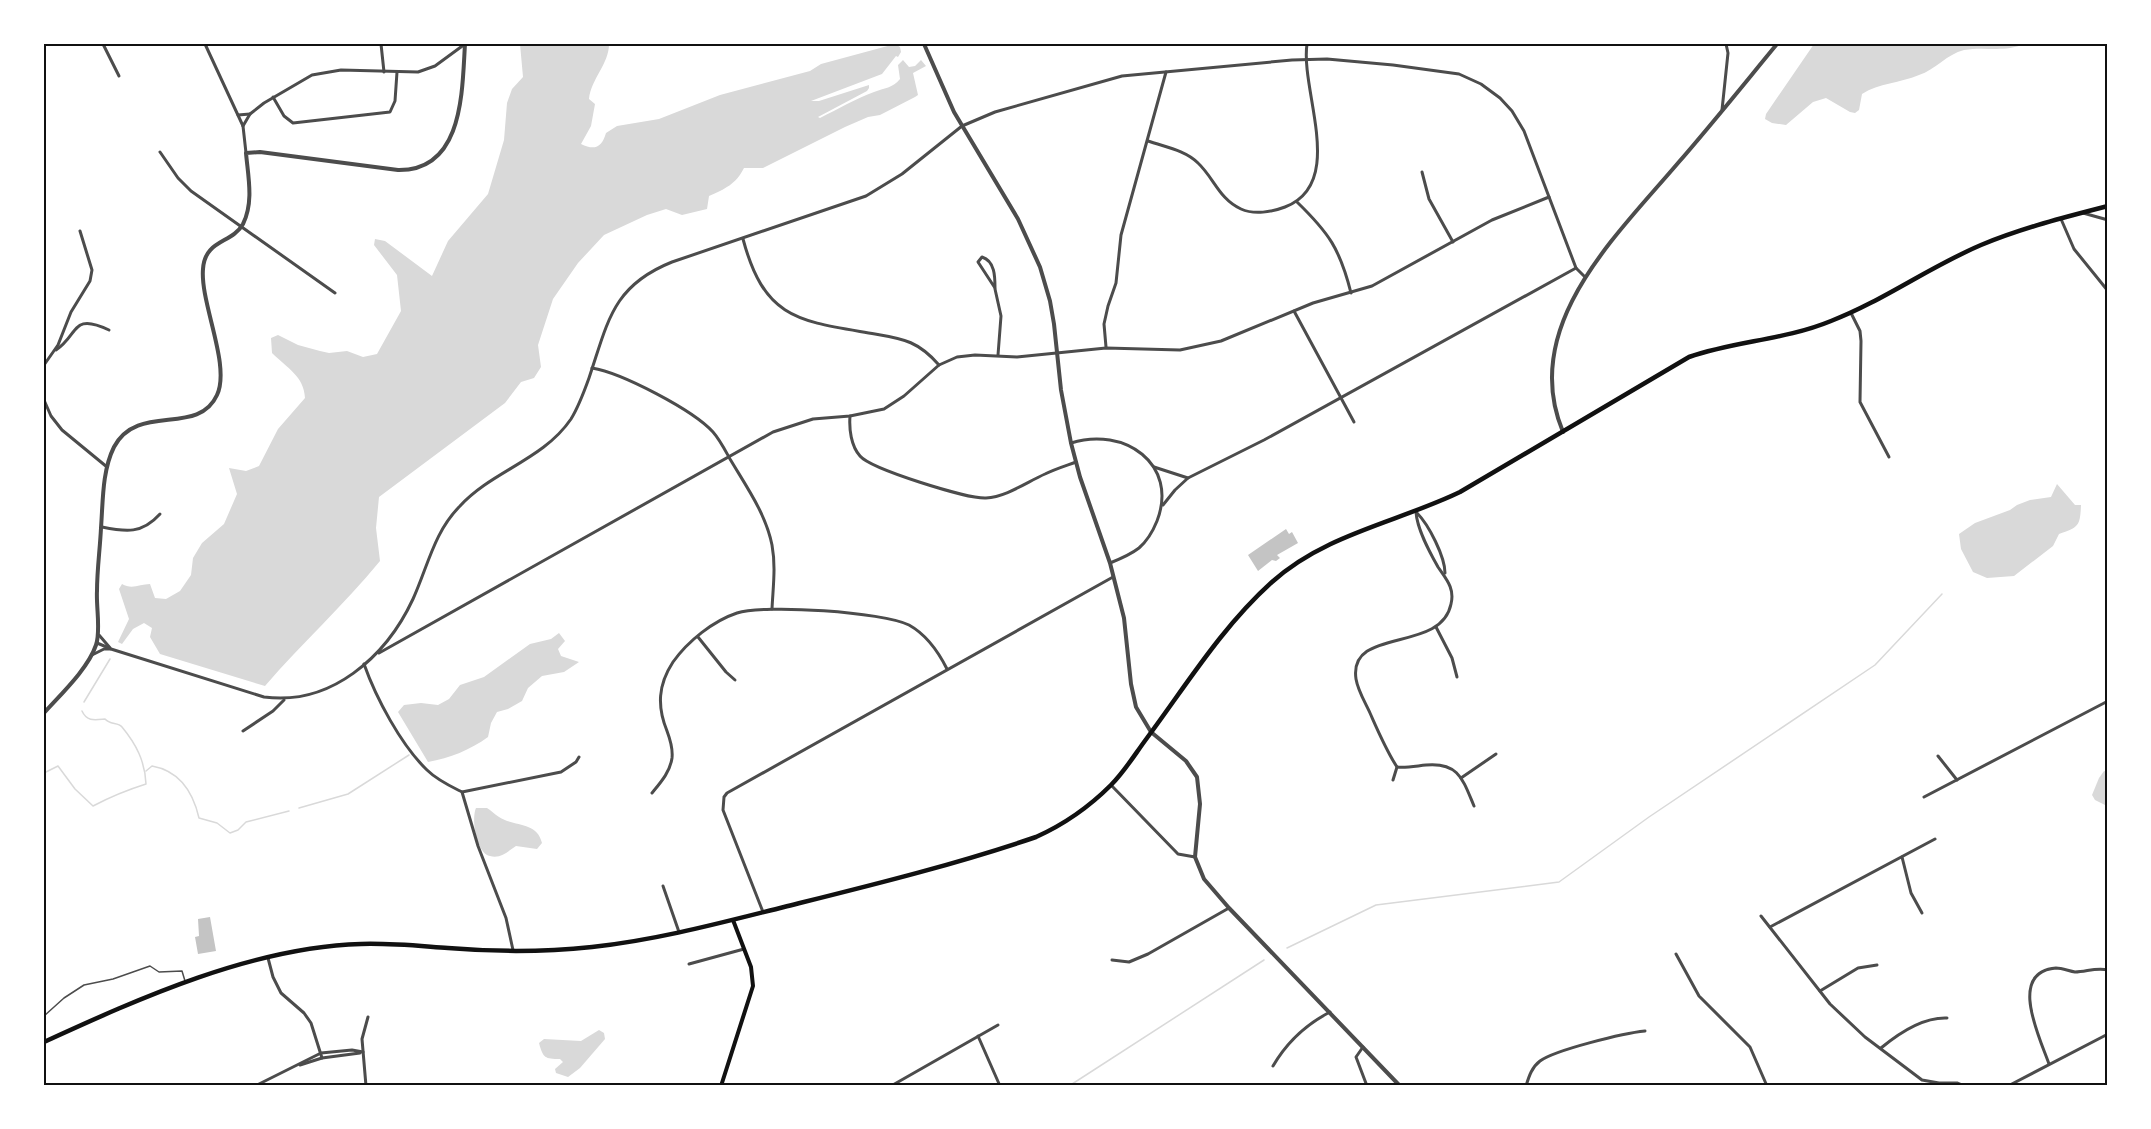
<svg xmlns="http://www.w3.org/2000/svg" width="2151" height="1129" viewBox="0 0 2151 1129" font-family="'Zilla Slab',serif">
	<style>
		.water { fill: #d9d9d9 }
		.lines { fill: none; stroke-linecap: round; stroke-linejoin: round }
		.stream { stroke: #d9d9d9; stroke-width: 1.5 }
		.building { fill: #c4c4c4 }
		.service { stroke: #4c4c4c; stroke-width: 1.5 }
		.minor { stroke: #4c4c4c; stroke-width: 3 }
		.tertiary { stroke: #4c4c4c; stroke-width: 4 }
		.secondary { stroke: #111; stroke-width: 4 }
		.primary { stroke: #111; stroke-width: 4.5 }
		.neatline { fill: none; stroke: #111; stroke-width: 2 }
	</style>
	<rect width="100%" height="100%" fill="#fff"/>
	<g class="water">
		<path d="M 520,44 L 609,44 C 609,64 591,79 589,99 L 595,104 L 591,126 L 581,144 C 595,151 602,147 606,133 L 617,126 L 659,119 L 720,95 L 810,71 L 821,64 L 895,44 L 900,47 L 901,52 L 898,57 L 896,56 L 882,74 L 811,101 L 819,101 L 869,85 L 869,88 L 867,91 L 818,117 L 820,118 C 838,109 855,99 874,92 C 884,88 893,88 900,79 L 898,65 L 903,60 L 909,67 L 915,66 L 921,60 L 926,66 L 913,73 L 918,95 L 915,97 L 880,115 L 868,117 L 845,127 L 763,168 L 744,168 C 736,184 725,189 709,196 L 707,209 L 682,215 L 666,209 L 647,215 L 604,235 L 578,263 L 553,299 L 538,345 L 541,367 L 534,378 L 521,382 L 505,403 L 379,497 L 376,528 L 380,561 C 344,605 302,643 265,686 L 160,654 L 150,637 L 152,628 L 144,623 L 133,629 L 122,644 L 118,642 L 129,619 L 119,589 L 122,584 C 132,590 140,584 150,584 L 155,598 L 166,599 L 180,591 L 191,575 L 193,558 L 202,543 L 224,524 L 237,494 L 229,468 L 246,471 L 259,466 L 278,429 L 305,398 C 304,376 287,368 272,353 L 271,338 L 278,335 L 298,345 L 320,351 L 329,353 L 347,351 L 363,357 L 377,354 L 401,311 L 397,275 L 374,245 L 375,239 L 385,241 L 432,276 L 448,241 L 488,194 L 504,140 L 507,103 L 512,89 L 523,77 Z"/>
		<path d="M 1814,44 L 2024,44 C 2003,53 1986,46 1964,50 C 1947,54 1935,70 1919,75 C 1900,83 1879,83 1862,94 L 1859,110 L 1855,113 L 1850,112 L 1826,98 L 1813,102 L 1786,125 L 1772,123 L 1765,119 L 1766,114 Z"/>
		<path d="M 2057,484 L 2075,505 L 2081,505 C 2080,526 2079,527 2059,534 L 2053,546 L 2014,576 L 1987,578 L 1973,572 L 1961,549 L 1959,534 L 1975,523 L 2010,510 L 2017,505 L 2030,500 L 2051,497 Z"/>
		<path d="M 559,633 L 565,641 L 558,649 L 561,656 L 579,662 L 564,672 L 542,676 L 528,688 L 522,701 L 508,709 L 497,712 L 491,723 L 488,737 C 470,750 450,758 428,762 L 398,712 L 404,705 L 421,703 L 438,705 L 449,699 L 460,685 L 484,677 L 530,644 L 551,639 Z"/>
		<polygon points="2104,771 2107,772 2107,806 2095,800 2092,795 2099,778"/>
		<path d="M 476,808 L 487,808 C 492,811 494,814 499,817 C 514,827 537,821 542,843 L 537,849 L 516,846 C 508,851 501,859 490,856 C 476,853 471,819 476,808 Z"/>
		<path d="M 599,1030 L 604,1033 L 605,1039 L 580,1068 L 568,1077 L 556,1073 L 555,1069 L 563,1062 L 560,1059 C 545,1059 543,1058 539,1043 L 544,1039 L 581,1041 Z"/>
	</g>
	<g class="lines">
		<g class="stream">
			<polyline points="84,702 110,659"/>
			<path d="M 146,771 L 152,766 C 180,771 193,792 199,818 L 217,823 L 230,833 L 238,830 L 246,822 L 289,811"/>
			<path d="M 44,773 L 58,766 L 75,789 L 93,806 C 110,797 127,790 146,784 C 145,761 136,744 122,727 C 118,722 110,725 105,719 C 95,720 87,722 82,711"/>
			<polyline points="299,808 348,794 409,755"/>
			<polyline points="1287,948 1376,905 1559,882 1649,817 1875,665 1942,594"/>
			<polyline points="1069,1086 1264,960"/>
		</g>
	</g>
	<g class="building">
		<polygon points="1286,529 1289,534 1292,532 1298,543 1277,555 1280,558 1276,561 1272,560 1258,571 1248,555"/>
		<polygon points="210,917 216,951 198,954 195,937 199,936 198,919"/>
	</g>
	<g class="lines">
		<polyline class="service" points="44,1016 64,998 84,985 113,979 150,966 159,972 182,971 185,981"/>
		<g class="minor">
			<polyline points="103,44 119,76"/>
			<polyline points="205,44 243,126 246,153"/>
			<polyline points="381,44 384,72"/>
			<polyline points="273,97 284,116 293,123 390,112 395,101 397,72"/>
			<polyline points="1722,110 1728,53 1726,44"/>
			<polyline points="238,115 250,114"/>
			<polyline points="243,126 250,114 264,103 312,75 341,70 418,72 435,66 465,44"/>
			<path d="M 1148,141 C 1165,147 1185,150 1198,163 C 1214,178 1219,199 1241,209 C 1254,215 1272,212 1285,207 C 1347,183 1300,91 1307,44"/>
			<polyline points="160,152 178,178 191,191 335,293"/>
			<polyline points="1422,172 1429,199 1453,242"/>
			<path d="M 1297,202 C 1329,233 1340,249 1351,293"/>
			<polyline points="2083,213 2108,220"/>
			<polyline points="2061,219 2074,249 2108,291"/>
			<path d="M 743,239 C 765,321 800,321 875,334 C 905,339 919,342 939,365"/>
			<path d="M 982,257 C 995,261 995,277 995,288 L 978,262 Z"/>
			<polyline points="995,289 1001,316 998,355"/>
			<polyline points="1294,311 1354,422"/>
			<polyline points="1851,313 1860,331 1861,341 1860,402 1889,457"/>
			<polyline points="1106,347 1104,324 1108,306 1116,283 1121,235 1166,72"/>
			<path d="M 56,350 C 79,335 71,312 109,330"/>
			<polyline points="44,365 58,345 71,312 90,281 92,270 80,231"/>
			<path d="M 592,368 C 622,373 693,410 713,432 C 720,440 725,450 730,459 C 746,486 766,514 772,545 C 776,567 773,587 772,609"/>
			<polyline points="44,400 51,416 62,430 107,467"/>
			<path d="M 850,416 C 849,429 851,446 860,456 C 871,469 967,499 986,498 C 1006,497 1027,482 1045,474 C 1055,469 1065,466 1076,462"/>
			<path d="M 1071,443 C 1124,426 1179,464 1157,521 C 1153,531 1147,541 1139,548 C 1130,555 1120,559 1110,563"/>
			<polyline points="1154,467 1188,478 1264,440 1576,268"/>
			<polyline points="1163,505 1175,490 1188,478"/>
			<path d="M 1417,513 C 1429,525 1445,557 1445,573"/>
			<path d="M 102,527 C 126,532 142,534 160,514"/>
			<polyline points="1436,627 1452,658 1457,677"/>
			<path d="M 99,635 L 111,649 L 264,697 C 331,706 386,657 413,599 C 428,566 434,532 460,506 C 492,471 543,460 571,419 C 579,406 584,392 589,378 C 608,322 612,286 672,262 L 866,196 L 902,174 L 962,126 L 995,112 L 1122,76 L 1292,60 L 1327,59 L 1393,65 L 1459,74 L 1481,84 L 1500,98 L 1512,111 L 1524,131 L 1576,268 L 1585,277"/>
			<polyline points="698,637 726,672 735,680"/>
			<polyline points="97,643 109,648"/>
			<polyline points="379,653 773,432 813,419 850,416 884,409 904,396 939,365 957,357 975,355 1017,357 1106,348 1180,350 1221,341 1313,303 1372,286 1492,220 1549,197"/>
			<polyline points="92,655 104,649 110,649"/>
			<path d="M 364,664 C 376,698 401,745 427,770 C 437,780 450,786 462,792 L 478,846 L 506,918 L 513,950"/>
			<polyline points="243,731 273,711 284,700"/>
			<polyline points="1938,756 1957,780"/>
			<path d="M 1397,767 C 1406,768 1416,766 1426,765 C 1459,762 1463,780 1474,806"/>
			<polyline points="1461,778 1496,754"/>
			<path d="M 1393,780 L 1397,767 C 1386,750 1378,731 1370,713 C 1365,702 1358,691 1356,679 C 1348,626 1441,654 1451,604 C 1455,588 1446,579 1438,567 C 1429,551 1417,529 1416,512"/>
			<polyline points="1111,785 1178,854 1195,857"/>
			<polyline points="462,792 561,772 576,762 579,757"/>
			<path d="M 652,793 C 661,782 670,772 672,758 C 673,749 670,739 667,731 C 657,706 658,685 673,662 C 688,641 713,621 737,613 C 765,604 883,612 909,625 C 927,635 938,651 947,669"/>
			<polyline points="1924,797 2108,701"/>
			<polyline points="1902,857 1911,893 1922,913"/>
			<polyline points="663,886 679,932"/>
			<polyline points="763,912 723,810 724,797 727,793 1113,577"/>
			<polyline points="1761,916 1830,1004 1865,1037 1922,1080 1939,1083 1957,1083 1964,1086"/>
			<polyline points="1770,927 1935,839"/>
			<polyline points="1676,954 1699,996 1750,1047 1767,1086"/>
			<polyline points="268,958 273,977 281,993 304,1013 311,1023 322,1058"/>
			<polyline points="1112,960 1129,962 1148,954 1229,908"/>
			<polyline points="689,964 744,949"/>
			<polyline points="1820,991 1858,968 1877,965"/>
			<polyline points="978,1036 1000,1086"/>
			<polyline points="1363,1047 1356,1057 1367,1086"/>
			<path d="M 1881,1048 C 1899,1033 1923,1017 1947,1018"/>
			<path d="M 2049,1064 C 2040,1038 2007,972 2056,968 C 2062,968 2069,971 2075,972 C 2086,972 2096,967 2108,970"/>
			<polyline points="300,1065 322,1058 360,1053"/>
			<path d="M 1273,1066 C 1287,1042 1305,1025 1330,1012"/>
			<polyline points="255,1086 321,1053 352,1050 363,1052"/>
			<polyline points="366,1086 362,1039 368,1017"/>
			<polyline points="658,1086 668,1086"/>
			<polyline points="891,1086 998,1025"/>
			<path d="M 1526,1086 C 1529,1076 1532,1067 1540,1061 C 1555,1050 1624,1033 1645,1031"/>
			<polyline points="2008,1086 2108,1034"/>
		</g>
		<g class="tertiary">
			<polyline points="924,44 954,112 1018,219 1040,267 1050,301 1054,324 1061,390 1071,443 1080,477 1110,563 1124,618 1131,684 1136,707 1151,732 1186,761 1197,777 1200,804 1195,857 1204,879 1229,908 1400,1086"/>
			<path d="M 1563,432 C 1519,327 1615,237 1678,163 C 1712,124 1744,84 1777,44"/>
			<path d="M 44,713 C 60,695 88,669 96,645 C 101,631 96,607 97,591 C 97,570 100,549 101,528 C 103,502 102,471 114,447 C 138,402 198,437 217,395 C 231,365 200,303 203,269 C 205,239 232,244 243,224 C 254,202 248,176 246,153 L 260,152 L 398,170 C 464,171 462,90 465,44"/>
		</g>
		<polyline class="secondary" points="721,1086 753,986 751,967 733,920"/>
		<path class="primary" d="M 44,1042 C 140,998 253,947 361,944 C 390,943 419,946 448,948 C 496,952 544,952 592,947 C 657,940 720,923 784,907 C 868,886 954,865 1036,837 C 1065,824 1089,807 1111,785 C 1125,771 1135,754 1147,738 C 1187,684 1222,627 1272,582 C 1325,534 1398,522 1460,492 L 1689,357 C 1735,341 1785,340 1831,321 C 1883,301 1929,267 1981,245 C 2022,228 2065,217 2108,206"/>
	</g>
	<rect width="2151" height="1129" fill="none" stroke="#ffffff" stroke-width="90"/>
	<rect x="45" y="45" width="2061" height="1039" class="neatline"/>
</svg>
